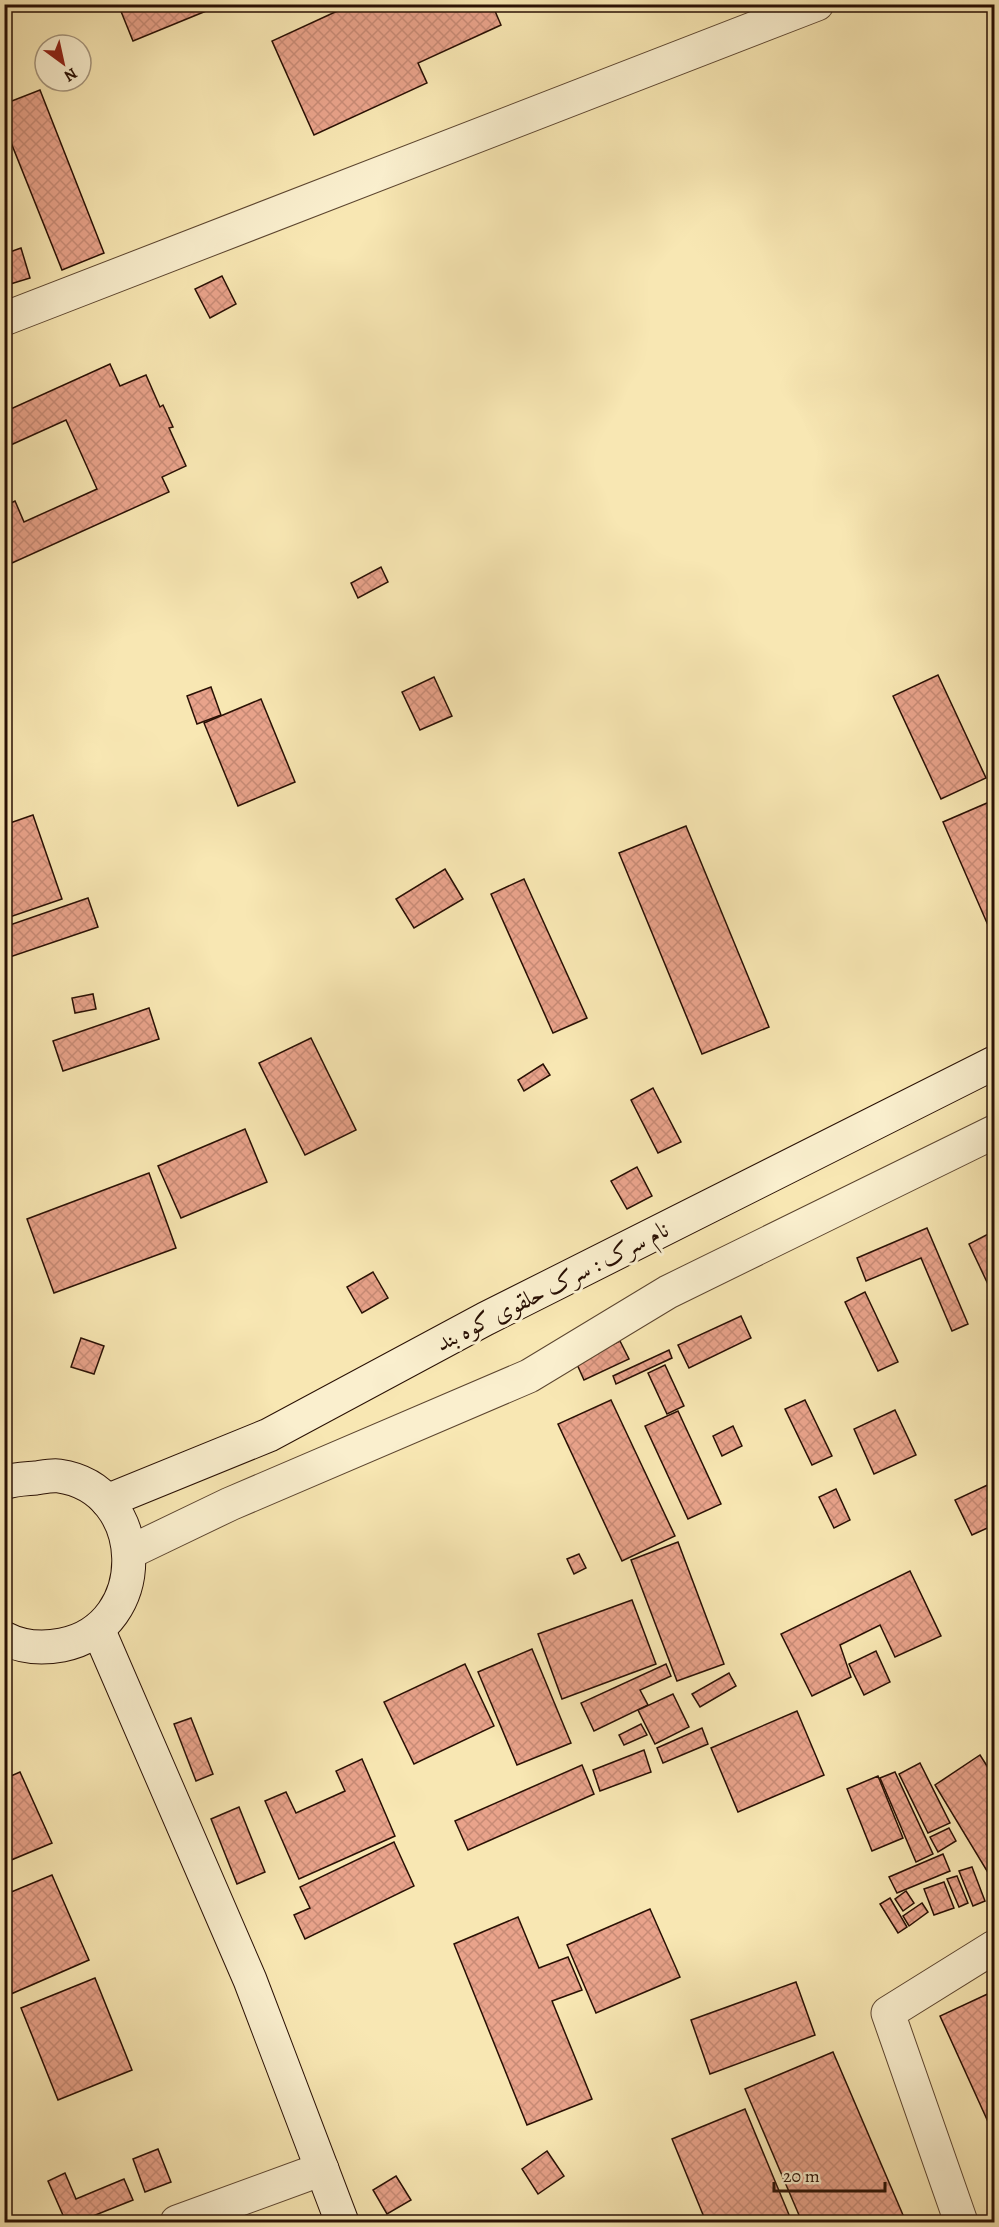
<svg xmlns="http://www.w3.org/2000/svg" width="999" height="2227" viewBox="0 0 999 2227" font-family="Alegreya,Amiri,serif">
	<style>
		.building { fill: url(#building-cross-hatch); stroke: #291004; stroke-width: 1.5 }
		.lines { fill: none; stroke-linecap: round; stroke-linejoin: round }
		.street-casing { stroke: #5d4630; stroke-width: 35 }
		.secondary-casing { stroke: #291004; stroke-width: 35 }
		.street { stroke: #faefce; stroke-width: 33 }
		.secondary { stroke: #faefce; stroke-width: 33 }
		.labels { text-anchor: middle; stroke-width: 6; stroke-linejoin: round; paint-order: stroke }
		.street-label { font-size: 24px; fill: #291004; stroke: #faefce }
	</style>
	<defs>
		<pattern id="building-cross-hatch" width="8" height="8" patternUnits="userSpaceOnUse" patternTransform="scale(1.5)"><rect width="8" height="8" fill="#e9a38b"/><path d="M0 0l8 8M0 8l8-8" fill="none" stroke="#c88b76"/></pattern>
	</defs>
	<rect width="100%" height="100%" fill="#f8e7b3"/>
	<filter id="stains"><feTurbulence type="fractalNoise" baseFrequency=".00333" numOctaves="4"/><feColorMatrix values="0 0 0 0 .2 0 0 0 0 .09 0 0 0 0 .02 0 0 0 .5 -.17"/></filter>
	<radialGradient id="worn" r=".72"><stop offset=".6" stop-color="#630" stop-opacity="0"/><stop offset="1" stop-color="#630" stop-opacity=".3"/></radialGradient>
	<g class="building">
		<polygon points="118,4 209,4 211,9 133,41"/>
		<polygon points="345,4 492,4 501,25 418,63 427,83 314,135 272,41 346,7"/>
		<polygon points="40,90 104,253 62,270 4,125 4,104"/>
		<polygon points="21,248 30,278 4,286 4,254"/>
		<polygon points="222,276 236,304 210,318 195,289"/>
		<polygon points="110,364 120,386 146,375 160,407 163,405 173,427 169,428 186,466 162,477 169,492 12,563 4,547 4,506 15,501 24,522 97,489 66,420 4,448 4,412"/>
		<polygon points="381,567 388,582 358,598 351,583"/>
		<polygon points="938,675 986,778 941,799 893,696"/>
		<polygon points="434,677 452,716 420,730 402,692"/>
		<polygon points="211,687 221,715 197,724 187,696"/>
		<polygon points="261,699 295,782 238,806 204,723"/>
		<polygon points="994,800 994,939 943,822"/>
		<polygon points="33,815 62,899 4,919 4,825"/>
		<polygon points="686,826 769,1027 702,1054 619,853"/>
		<polygon points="445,869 463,899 414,928 396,899"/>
		<polygon points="524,879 587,1018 553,1033 491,894"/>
		<polygon points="88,898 98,927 4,959 4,927"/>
		<polygon points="93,994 96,1009 75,1013 72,998"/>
		<polygon points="149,1008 159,1039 63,1071 53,1041"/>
		<polygon points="311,1038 356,1130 305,1155 259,1063"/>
		<polygon points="543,1064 550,1075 524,1091 518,1080"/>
		<polygon points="653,1088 681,1142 658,1153 631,1100"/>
		<polygon points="245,1129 267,1182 181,1218 158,1166"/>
		<polygon points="637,1167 652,1196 627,1209 611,1181"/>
		<polygon points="149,1173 176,1248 54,1293 27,1219"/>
		<polygon points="927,1228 968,1324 952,1331 921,1258 866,1281 857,1258"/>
		<polygon points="994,1231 994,1297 969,1244"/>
		<polygon points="373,1272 388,1298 362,1313 347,1287"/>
		<polygon points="865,1292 898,1362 878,1371 845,1302"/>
		<polygon points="741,1316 751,1338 689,1368 678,1345"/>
		<polygon points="81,1338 104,1346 94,1374 71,1367"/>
		<polygon points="620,1341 629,1359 584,1380 576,1362"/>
		<polygon points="669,1350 672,1358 616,1384 613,1376"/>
		<polygon points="665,1365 684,1406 667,1414 648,1373"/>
		<polygon points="611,1400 675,1536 622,1561 558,1424"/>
		<polygon points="805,1400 832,1456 812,1465 785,1409"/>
		<polygon points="895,1410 916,1455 874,1474 854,1429"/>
		<polygon points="678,1411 721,1504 688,1519 645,1426"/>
		<polygon points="733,1426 742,1446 722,1456 713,1436"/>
		<polygon points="994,1482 994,1525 972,1535 955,1500"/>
		<polygon points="836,1489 850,1520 834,1528 819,1497"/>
		<polygon points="678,1542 724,1664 677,1681 631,1560"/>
		<polygon points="579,1554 586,1568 574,1574 567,1559"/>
		<polygon points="910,1571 941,1636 895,1657 880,1625 840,1645 851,1677 812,1696 781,1634"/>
		<polygon points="632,1600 656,1664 562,1699 538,1634"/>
		<polygon points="532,1649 571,1743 517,1765 478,1672"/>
		<polygon points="876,1651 890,1682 864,1695 849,1664"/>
		<polygon points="465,1664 494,1726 414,1764 384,1702"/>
		<polygon points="666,1664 671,1676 640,1690 648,1705 594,1731 581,1703"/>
		<polygon points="729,1673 736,1686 700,1707 692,1694"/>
		<polygon points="673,1694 689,1727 655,1744 638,1710"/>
		<polygon points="797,1711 824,1775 738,1812 711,1748"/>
		<polygon points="191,1718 213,1774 196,1781 174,1724"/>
		<polygon points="641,1724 647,1735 624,1745 619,1735"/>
		<polygon points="702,1728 708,1744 663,1763 657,1748"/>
		<polygon points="644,1750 651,1772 600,1791 593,1770"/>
		<polygon points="980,1755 994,1777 994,1873 990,1876 935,1785"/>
		<polygon points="362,1759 395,1836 299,1879 265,1801 286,1792 296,1813 345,1791 336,1771"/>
		<polygon points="920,1763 950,1823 928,1833 899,1774"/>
		<polygon points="582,1765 594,1794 468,1850 455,1821"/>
		<polygon points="20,1772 52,1843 4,1863 4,1779"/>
		<polygon points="895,1772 933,1854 916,1862 880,1778"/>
		<polygon points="878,1776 903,1838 872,1851 847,1789"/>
		<polygon points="239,1807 265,1872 237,1884 211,1819"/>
		<polygon points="949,1828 956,1841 938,1852 930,1837"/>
		<polygon points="394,1842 414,1886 305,1939 294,1915 310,1908 300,1887"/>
		<polygon points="943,1854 950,1871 897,1893 889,1877"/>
		<polygon points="972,1867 985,1901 973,1906 959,1871"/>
		<polygon points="52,1875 89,1960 4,1997 4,1895"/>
		<polygon points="957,1876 968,1903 959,1907 947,1879"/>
		<polygon points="944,1882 954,1908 934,1915 924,1889"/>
		<polygon points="906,1891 914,1903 903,1911 895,1899"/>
		<polygon points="890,1898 907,1927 898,1933 880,1904"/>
		<polygon points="922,1903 928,1912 909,1926 903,1916"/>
		<polygon points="650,1909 680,1977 596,2013 567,1945"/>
		<polygon points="518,1917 539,1968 568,1957 582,1990 552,2001 592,2099 527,2125 454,1944"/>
		<polygon points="95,1978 132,2070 58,2100 21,2008"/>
		<polygon points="796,1982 815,2035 710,2074 691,2020"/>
		<polygon points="994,1991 994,2135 940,2016"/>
		<polygon points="833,2052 906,2222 802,2222 745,2089"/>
		<polygon points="745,2109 792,2222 706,2222 672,2139"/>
		<polygon points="158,2149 171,2182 145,2192 133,2159"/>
		<polygon points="547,2151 564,2176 538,2194 522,2169"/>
		<polygon points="65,2173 76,2199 124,2179 133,2200 78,2222 66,2222 48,2181"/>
		<polygon points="396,2176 411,2200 387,2214 373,2190"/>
	</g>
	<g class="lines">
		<g class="street-casing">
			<g id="street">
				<polyline points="4,319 817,4"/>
				<polyline points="130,1552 230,1504 529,1376 668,1292 994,1132"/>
				<polyline points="177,2222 322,2169"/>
				<polyline points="961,2222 888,2013 994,1947"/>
			</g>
		</g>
		<g class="secondary-casing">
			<g id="secondary">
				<path d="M 4,1483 C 14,1479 26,1479 36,1478 C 43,1477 52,1475 59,1476 C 150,1489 153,1627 62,1645 C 42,1649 23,1648 4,1638"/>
				<polyline points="107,1501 269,1435 485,1319 994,1063"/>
				<polyline points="98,1629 250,1980 342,2222"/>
			</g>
		</g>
		<use href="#street" class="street"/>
		<use href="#secondary" class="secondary"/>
	</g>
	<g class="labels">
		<g class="street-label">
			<text transform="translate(552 1286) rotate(-27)" y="8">نام سرک : سرک حلقوی کوه بند</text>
		</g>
	</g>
	<rect width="999" height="2227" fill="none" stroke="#f8e7b3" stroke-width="24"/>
	<rect x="6" y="6" width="987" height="2215" fill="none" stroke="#291004" stroke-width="3"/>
	<rect x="12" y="12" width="975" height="2203" fill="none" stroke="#291004" stroke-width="1.5"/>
	<g transform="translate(63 63) rotate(147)"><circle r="28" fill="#faefce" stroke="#a6967d" stroke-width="1.5"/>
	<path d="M0-4.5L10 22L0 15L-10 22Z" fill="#8f2418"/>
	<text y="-9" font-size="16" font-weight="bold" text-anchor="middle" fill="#291004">N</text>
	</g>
	<path d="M774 2182v9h111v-9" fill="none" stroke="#291004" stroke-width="3"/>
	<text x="783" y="2182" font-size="18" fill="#291004" stroke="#faefce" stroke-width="4.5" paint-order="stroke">20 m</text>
	<rect width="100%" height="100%" filter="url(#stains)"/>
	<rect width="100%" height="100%" fill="url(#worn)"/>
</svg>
